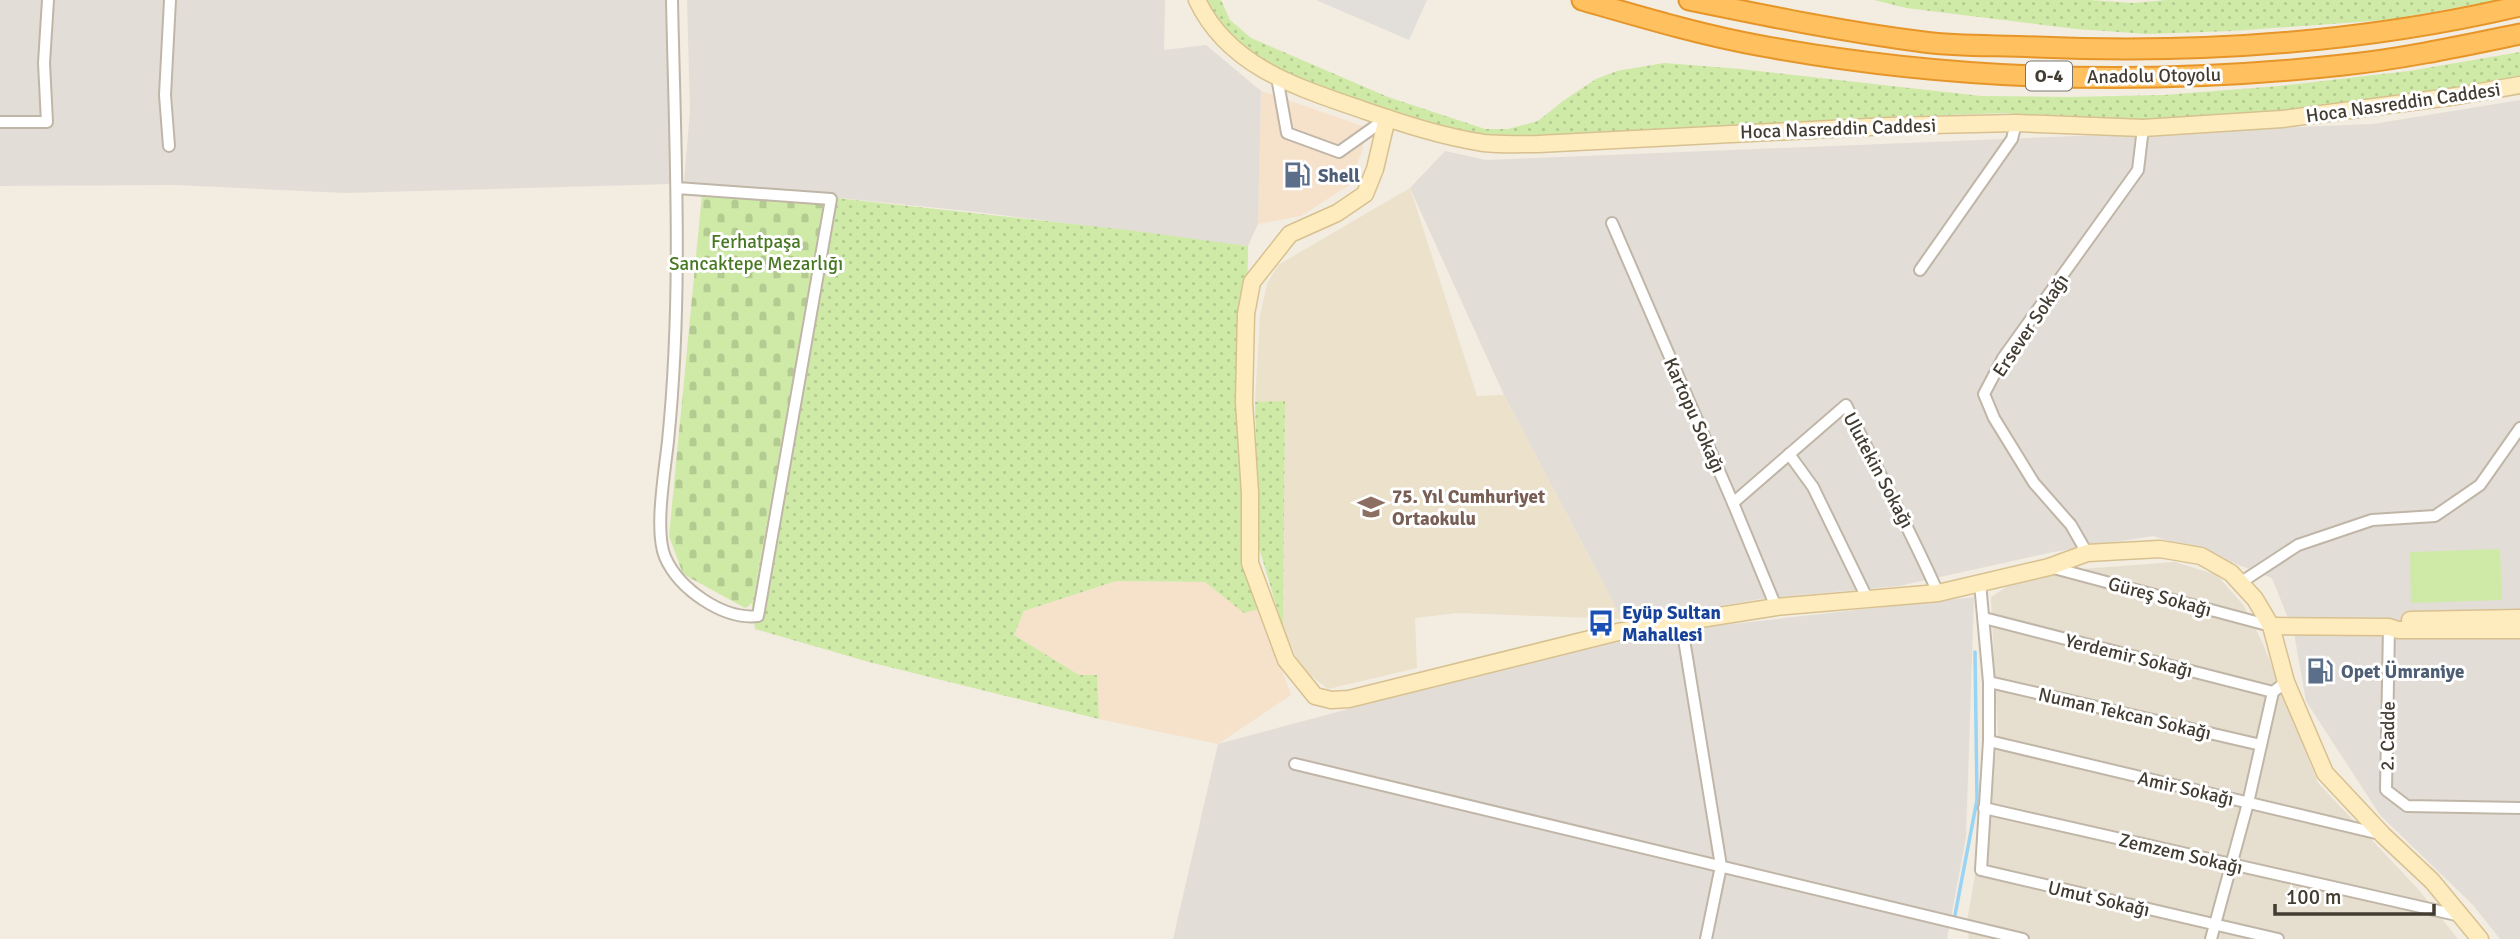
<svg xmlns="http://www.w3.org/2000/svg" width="2520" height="939" viewBox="0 0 2520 939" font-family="Signika,sans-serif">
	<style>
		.residential { fill: #e6decf }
		.commercial { fill: #f6e1ca }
		.industrial { fill: #e3ddd7 }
		.education { fill: #ece1ca }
		.grass { fill: url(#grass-dots) }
		.cemetery { fill: url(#cemetery-stones) }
		.pitch { fill: #cfeaa7 }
		.parking { fill: #e2dfdb }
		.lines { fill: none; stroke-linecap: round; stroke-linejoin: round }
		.stream { stroke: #99d4f4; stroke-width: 3.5 }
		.street-casing { stroke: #c0b6a7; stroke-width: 14 }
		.secondary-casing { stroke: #d8c190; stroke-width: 19 }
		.highway-casing { stroke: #e69528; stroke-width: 23 }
		.street { stroke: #fff; stroke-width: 10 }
		.secondary { stroke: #ffecbe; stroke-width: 16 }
		.highway { stroke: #ffc05f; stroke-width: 19 }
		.labels { text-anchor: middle; stroke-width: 6; stroke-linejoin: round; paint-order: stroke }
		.shield { fill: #fff; stroke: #7b7670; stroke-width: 2 }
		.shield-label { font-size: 18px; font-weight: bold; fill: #433c32 }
		.street-label { font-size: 19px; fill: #433c32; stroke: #fff }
		.service-label { font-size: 19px; font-weight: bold; fill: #4e5e75; stroke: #fff; text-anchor: start }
		.park-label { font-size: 19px; fill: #487823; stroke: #fff }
		.education-label { font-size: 19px; font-weight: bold; fill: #785e54; stroke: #fff; text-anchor: start }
		.transit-label { font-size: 19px; font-weight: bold; fill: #164399; stroke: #fff; text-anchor: start }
	</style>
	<defs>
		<pattern id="grass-dots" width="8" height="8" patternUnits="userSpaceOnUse" patternTransform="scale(1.75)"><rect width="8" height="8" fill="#cfeaa7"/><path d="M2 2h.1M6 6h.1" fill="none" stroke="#b3ca90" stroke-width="1.8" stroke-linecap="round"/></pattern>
		<pattern id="cemetery-stones" width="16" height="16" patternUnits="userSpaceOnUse" patternTransform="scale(1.75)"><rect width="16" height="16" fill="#cfeaa7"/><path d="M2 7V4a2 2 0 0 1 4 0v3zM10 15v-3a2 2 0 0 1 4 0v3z" fill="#b3ca90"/></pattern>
	</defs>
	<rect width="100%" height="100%" fill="#f2ece1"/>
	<polygon class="residential" points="2175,562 2217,575 2244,606 2263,644 2318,783 2418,889 2458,939 1969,939 1967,922 1998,739 1991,597 2013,583 2083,569"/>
	<g class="commercial">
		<polygon points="1261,91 1365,127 1362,151 1349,185 1301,216 1258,224"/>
		<polygon points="1116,581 1205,582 1244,612 1259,609 1291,695 1218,744 1099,719 1097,676 1079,675 1014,635 1024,611"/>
	</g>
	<g class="industrial">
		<polygon points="0,0 669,0 672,184 345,193 174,185 0,186"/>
		<polygon points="687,0 1165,0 1164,50 1206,45 1261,91 1258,224 1248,246 977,212 684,182 690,111"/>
		<polygon points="2520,100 2520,939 2500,939 2473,905 2380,815 2306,701 2294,633 2272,578 2216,556 2153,536 2053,552 1899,586 1760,599 1680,613 1622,619 1504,395 1410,188 1445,151 1486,160 2373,124"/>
		<polygon points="1974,597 1966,837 1947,939 1173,939 1218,744 1588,645 1705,627"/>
	</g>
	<polygon class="education" points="1410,188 1477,396 1504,395 1622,619 1457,613 1415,618 1417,668 1328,689 1301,668 1283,628 1285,402 1255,402 1260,316 1267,284 1278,265"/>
	<g class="grass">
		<polygon points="1206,0 1221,0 1230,20 1251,38 1388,97 1485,129 1508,129 1538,121 1563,101 1596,79 1617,71 1664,63 1741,69 1981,96 2069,97 2164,95 2279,86 2409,71 2520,52 2520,79 2331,109 2141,124 2005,113 1886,117 1543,139 1489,138 1444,129 1330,92 1253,57 1226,33 1212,15"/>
		<polygon points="1874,0 2089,0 2133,3 2167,0 2499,0 2386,20 2232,31 2147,34 2076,29 1906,8"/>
		<polygon points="827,197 1128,230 1248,246 1244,547 1259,609 1244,613 1205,582 1116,581 1024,611 1014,635 1079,675 1097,675 1099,719 869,662 755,629 752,603"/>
		<polygon points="1285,401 1283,628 1259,548 1255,402"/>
	</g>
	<polygon class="cemetery" points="703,184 827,197 752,603 745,608 683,574 669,536"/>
	<polygon class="pitch" points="2500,549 2502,600 2411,603 2410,552"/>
	<polygon class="parking" points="1316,0 1427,0 1409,40"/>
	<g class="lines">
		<polyline class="stream" points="1955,915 1977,800 1975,652"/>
		<g class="street-casing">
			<g id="street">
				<path d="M 672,0 C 675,147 683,294 668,441 C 665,470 654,531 665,557 C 679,589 723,620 758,616 L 831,199 L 677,188"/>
				<polyline points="1277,77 1287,133 1339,152 1387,118"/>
				<polyline points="0,122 47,122 44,63 48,0"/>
				<polyline points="169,146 165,95 170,0"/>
				<polyline points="1612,223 1733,503 1776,607"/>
				<polyline points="1920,270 2012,139 2016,123"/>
				<polyline points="1789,454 1813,487 1868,600"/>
				<path d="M 1733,503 L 1846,405 C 1876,468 1910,529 1938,593"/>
				<polyline points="2087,553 2071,525 2034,483 1994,418 1984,394 2003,358 2138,170 2143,128"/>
				<polyline points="2050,567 2271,626"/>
				<polyline points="1980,583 1989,682 1989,741 1981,870 2278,939"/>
				<polyline points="2240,583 2298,545 2372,520 2435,516 2480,485 2520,428"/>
				<polyline points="1984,618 2273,692"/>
				<polyline points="1681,621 1721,866 1706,939"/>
				<polyline points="2389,627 2386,790 2407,806 2520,808"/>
				<polyline points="1989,682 2261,745"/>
				<polyline points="1989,741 2380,834"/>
				<polyline points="1295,764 2023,939"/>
				<polyline points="1984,808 2461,916"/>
				<polyline points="2211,939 2248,803 2273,692 2286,682"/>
			</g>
		</g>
		<g class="secondary-casing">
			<g id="secondary">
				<path d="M 1197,0 C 1229,68 1300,88 1366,111 C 1404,124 1444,137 1484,143 C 1502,145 1520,144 1538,144 L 1888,126 L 2016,123 L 2143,128 L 2282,119 L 2457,96 L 2520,85"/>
				<polyline points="1387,118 1375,169 1365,194 1337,213 1290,234 1252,282 1246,314 1244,402 1250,493 1250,563 1286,660 1315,696 1331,700 1349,699 1618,632 1776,607 1938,593 2049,567 2087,553 2160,549 2201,556 2231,573 2255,599 2271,626 2286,682 2325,773 2383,835 2432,881 2480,939"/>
				<polyline points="2410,620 2520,618"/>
				<polyline points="2271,626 2389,627 2398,630 2520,630"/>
			</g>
		</g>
		<g class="highway-casing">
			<g id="highway">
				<path d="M 1582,0 C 1641,17 1701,35 1762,46 C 1953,81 2150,86 2343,65 C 2402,59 2462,46 2520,34"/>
				<path d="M 1689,0 C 1767,16 1845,32 1924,42 C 1961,47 1999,45 2036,47 C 2198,54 2362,43 2520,6"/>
			</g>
		</g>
		<use href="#street" class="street"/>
		<use href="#secondary" class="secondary"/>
		<use href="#highway" class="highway"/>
	</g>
	<defs>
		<g id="fuel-bare" transform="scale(2.1)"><path d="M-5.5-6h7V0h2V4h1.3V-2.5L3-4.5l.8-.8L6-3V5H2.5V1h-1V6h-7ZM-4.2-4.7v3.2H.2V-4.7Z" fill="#5c6f8a" stroke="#fff" stroke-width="2.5" paint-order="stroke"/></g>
		<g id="school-bare" transform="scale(2.1)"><path d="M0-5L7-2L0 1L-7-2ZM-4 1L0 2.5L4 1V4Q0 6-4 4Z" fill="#8d6e63" stroke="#fff" stroke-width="2.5" paint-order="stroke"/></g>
		<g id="bus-bare" transform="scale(2.1)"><path d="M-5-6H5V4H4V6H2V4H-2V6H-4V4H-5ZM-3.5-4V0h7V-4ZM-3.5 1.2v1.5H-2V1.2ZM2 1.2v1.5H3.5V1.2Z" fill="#1a4fb4" stroke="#fff" stroke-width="2.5" paint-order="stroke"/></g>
	</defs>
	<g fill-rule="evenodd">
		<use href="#fuel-bare" x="1297" y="175"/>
		<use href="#school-bare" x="1371" y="507"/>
		<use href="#bus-bare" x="1601" y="623"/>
		<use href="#fuel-bare" x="2320" y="671"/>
	</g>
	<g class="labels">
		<rect class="shield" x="2026" y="61.5" width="46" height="29" rx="5"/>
		<g class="shield-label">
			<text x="2049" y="82">O-4</text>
		</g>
		<g class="street-label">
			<text transform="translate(2154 75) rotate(-1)" y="7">Anadolu Otoyolu</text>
			<text transform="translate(2403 102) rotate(-8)" y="7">Hoca Nasreddin Caddesi</text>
			<text transform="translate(1838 128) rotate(-2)" y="7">Hoca Nasreddin Caddesi</text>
			<text transform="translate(2030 325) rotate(-56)" y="7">Ersever Sokağı</text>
			<text transform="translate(1695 415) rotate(66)" y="7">Kartopu Sokağı</text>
			<text transform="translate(1879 470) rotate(62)" y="7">Ulutekin Sokağı</text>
			<text transform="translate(2160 596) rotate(15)" y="7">Güreş Sokağı</text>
			<text transform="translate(2129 655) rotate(14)" y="7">Yerdemir Sokağı</text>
			<text transform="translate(2125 713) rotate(13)" y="7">Numan Tekcan Sokağı</text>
			<text transform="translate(2387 736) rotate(-89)" y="7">2. Cadde</text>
			<text transform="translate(2186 788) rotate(13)" y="7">Amir Sokağı</text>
			<text transform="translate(2181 853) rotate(13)" y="7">Zemzem Sokağı</text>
			<text transform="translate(2099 898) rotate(13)" y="7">Umut Sokağı</text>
		</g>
		<g class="service-label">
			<text x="1318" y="182">Shell</text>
			<text x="2341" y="678">Opet Ümraniye</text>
		</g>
		<g class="park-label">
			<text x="756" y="248">Ferhatpaşa<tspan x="756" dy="22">Sancaktepe Mezarlığı</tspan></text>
		</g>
		<g class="education-label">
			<text x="1392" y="503">75. Yıl Cumhuriyet<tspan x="1392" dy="22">Ortaokulu</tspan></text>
		</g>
		<g class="transit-label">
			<text x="1622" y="619">Eyüp Sultan<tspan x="1622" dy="22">Mahallesi</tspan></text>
		</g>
	</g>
	<path d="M2275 904v10h159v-10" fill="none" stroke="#433c32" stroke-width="3.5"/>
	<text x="2286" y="904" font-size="21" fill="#433c32" stroke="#ffffff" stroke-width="5" paint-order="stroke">100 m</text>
</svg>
